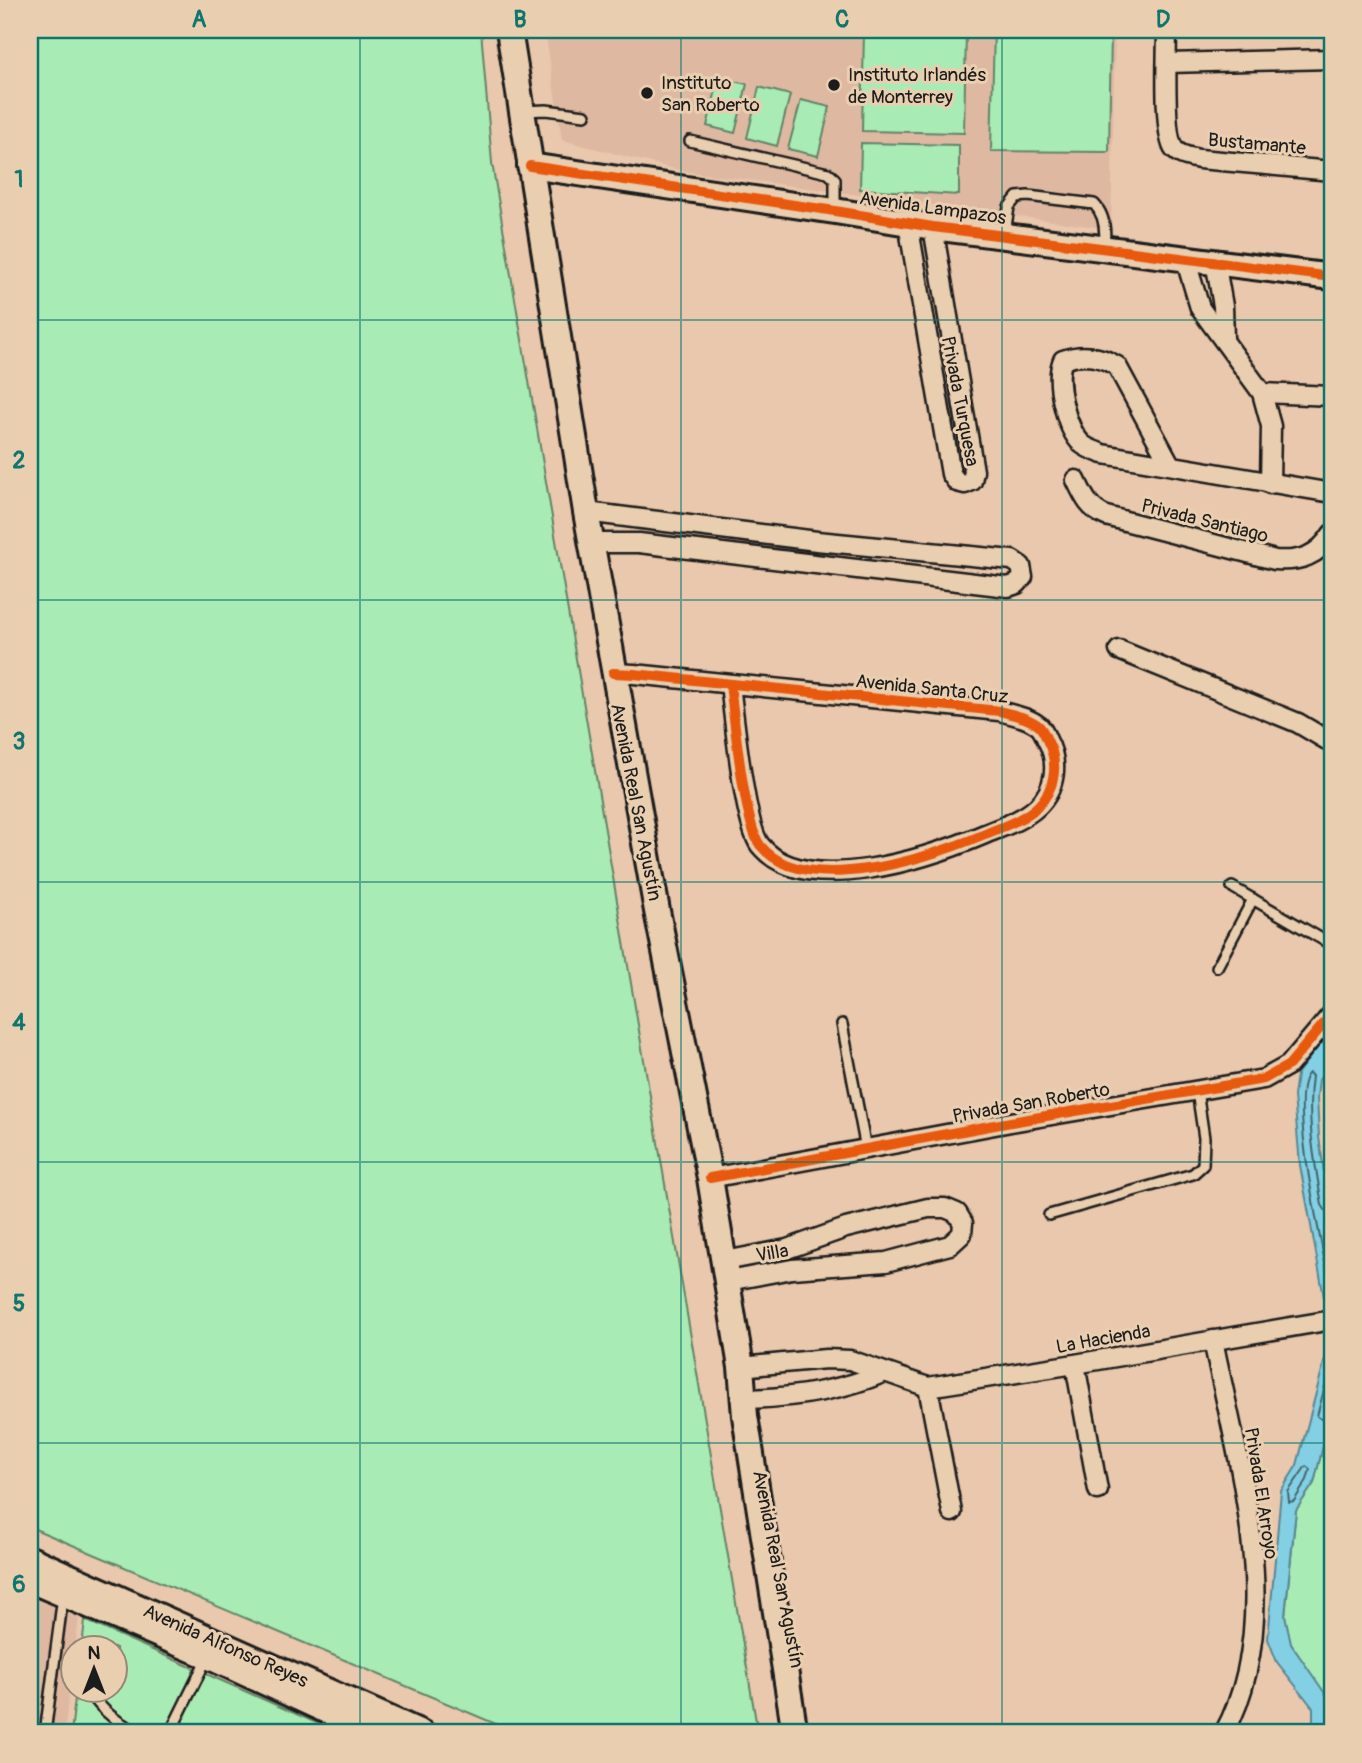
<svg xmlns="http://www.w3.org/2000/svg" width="1362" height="1763" viewBox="0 0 1362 1763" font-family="Pangolin,sans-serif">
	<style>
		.built { fill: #dfb8a2 }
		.green { fill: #a8ebb5; stroke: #628468; stroke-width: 2 }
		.water { fill: #83cfe3; stroke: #5a8793; stroke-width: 2 }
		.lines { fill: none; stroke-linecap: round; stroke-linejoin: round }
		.shore { stroke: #45646c; stroke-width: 2 }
		.lane-casing { stroke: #1c1c1c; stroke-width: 14 }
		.street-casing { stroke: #1c1c1c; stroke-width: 23 }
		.secondary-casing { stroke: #1c1c1c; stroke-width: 30 }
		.lane { stroke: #e9ceb0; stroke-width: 9 }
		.street { stroke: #e9ceb0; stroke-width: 18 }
		.secondary { stroke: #e9ceb0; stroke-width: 24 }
		.cycleway-casing { stroke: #e9ceb0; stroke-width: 15 }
		.cycleway { stroke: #e8590c; stroke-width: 10 }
		.grid { fill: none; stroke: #0f766e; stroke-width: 2; stroke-opacity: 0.55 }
		.poi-dot { fill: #1c1c1c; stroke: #e9ceb0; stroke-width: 2.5 }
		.labels { text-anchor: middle; stroke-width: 6; stroke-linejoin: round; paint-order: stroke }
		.poi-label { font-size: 19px; fill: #1c1c1c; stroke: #e9ceb0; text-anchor: start }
		.street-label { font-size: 19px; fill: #1c1c1c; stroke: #e9ceb0 }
		.neatline { fill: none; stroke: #0f766e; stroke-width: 2.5 }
		.grid-label { font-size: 23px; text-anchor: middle; font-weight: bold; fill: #0f766e }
	</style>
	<rect width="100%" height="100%" fill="#e9c8ad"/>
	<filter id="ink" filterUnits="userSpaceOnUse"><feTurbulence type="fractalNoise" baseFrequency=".0143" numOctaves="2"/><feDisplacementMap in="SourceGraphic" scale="14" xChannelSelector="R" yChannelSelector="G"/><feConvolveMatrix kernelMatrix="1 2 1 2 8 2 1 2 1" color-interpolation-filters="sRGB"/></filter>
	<g filter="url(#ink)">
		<g class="built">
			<polygon points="545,30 1115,30 1111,229 682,171 562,140"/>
			<polygon points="30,1597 79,1618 64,1733 30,1733"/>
		</g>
		<g class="green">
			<polygon points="30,30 481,30 492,163 758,1733 517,1733 30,1527"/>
			<polygon points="864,30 966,30 964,133 862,131"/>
			<polygon points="994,30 1111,30 1109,152 991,151"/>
			<polygon points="719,78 747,84 735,133 707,126"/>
			<polygon points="759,87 790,95 777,146 747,138"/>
			<polygon points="801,100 830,107 818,156 788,149"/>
			<polygon points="861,143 959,145 959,195 860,189"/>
			<polygon points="1332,1409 1332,1733 1332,1713 1291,1644 1285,1616 1296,1510 1314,1483"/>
			<polygon points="85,1620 339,1733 71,1733 76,1690 116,1690 116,1648 82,1647"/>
		</g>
		<polygon class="water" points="1332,1029 1332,1058 1319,1080 1317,1097 1319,1137 1332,1227 1332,1409 1314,1483 1296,1510 1285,1615 1291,1644 1331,1702 1332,1733 1313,1733 1313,1708 1277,1662 1268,1639 1281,1491 1297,1465 1331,1336 1300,1165 1294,1096 1297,1074"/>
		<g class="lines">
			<g class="shore">
				<path d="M 1332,1213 L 1326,1211 L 1322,1205 C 1315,1163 1306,1119 1312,1076 L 1309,1073 C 1286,1093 1325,1261 1332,1295"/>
				<polyline points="1332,1360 1317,1416 1321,1419 1332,1415"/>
				<polygon points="1306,1466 1310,1469 1307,1480 1294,1501 1289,1502 1288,1492"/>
			</g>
			<g class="lane-casing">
				<g id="lane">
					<polyline points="524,111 546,110 585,115"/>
					<polyline points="690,141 828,173 835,179 835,209"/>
					<path d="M 1005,233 L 1009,207 L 1017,197 L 1028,196 L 1094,204 C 1105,215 1106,230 1104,245"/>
					<polyline points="1232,887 1332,945"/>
					<polyline points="1217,967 1253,899"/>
					<polyline points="842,1024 866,1149"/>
					<polyline points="1049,1215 1193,1174 1203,1165 1204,1138 1197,1091"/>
					<path d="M 88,1690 C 101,1710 119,1725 142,1733"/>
					<polyline points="45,1733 63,1596"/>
					<polyline points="170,1733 207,1658"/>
				</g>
			</g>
			<g class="street-casing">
				<g id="street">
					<path d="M 1167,30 C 1167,52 1163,134 1174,149 C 1180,156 1191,157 1199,159 L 1332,171"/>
					<polyline points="1167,63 1332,59"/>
					<polyline points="908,223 951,474 957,482 965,484 972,481 974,471 933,227"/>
					<polyline points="1185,258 1200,308 1262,393 1271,426 1270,484"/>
					<polyline points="1215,261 1223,306 1224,338"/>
					<polyline points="1262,393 1332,396"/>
					<path d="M 1170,464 L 1117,366 C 1101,356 1082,353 1063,360 C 1054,380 1066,429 1082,444 C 1088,449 1096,451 1103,454 L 1332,493"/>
					<path d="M 1076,480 C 1084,497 1089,509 1106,516 L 1275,560 C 1300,562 1318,556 1332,534"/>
					<polyline points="586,512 817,541 1012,560 1021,566 1023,577 1017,584 1008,587 639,543 591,543"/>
					<polyline points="1119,650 1298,723 1332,743"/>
					<path d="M 613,673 L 634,674 L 999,711 C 1013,715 1028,717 1039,726 C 1042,729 1045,735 1047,740 C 1059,762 1056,789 1037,807 C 1023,820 1002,827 985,834 C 931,857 804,900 760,845 C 744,824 734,716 730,684"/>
					<polyline points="710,1178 1011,1122 1264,1079 1289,1065 1332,1014"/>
					<polyline points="725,1261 787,1249 846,1228 928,1208 945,1208 957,1213 963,1223 962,1234 950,1245 886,1262 792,1269 728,1281"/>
					<path d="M 1213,1340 C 1237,1460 1287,1619 1224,1733"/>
					<polyline points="1075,1364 1098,1490"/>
					<polyline points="741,1367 826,1359 850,1360 928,1387 1075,1364 1332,1320"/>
					<polyline points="928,1387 952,1512"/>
					<path d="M 745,1399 C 791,1398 840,1391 883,1373"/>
				</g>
			</g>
			<g class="secondary-casing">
				<g id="secondary">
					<polyline points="509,30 586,512 657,911 710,1178 741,1367 745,1416 795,1733"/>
					<polyline points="530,166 835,211 933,227 1332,277"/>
					<polyline points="30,1559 421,1733"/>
					<polyline points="30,1580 208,1656 375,1733"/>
				</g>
			</g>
			<use href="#lane" class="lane"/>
			<use href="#street" class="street"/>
			<use href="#secondary" class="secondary"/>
			<g class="cycleway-casing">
				<g id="cycleway">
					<polyline points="530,166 835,211 933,227 1332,277"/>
					<path d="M 613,673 L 634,674 L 999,711 C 1013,715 1028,717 1039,726 C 1042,729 1045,735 1047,740 C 1059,762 1056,789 1037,807 C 1023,820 1002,827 985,834 C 931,857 804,900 760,845 C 744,824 734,716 730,684"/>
					<polyline points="710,1178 1011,1122 1264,1079 1289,1065 1332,1014"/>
				</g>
			</g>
			<use href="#cycleway" class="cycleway"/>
		</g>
	</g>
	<path class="grid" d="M 360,30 L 360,1733M 681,30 L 681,1733M 1002,30 L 1002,1733M 30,320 L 1332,320M 30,600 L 1332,600M 30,882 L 1332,882M 30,1162 L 1332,1162M 30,1443 L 1332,1443"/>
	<g class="poi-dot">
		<circle cx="834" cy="85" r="7"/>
		<circle cx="647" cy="93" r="7"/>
	</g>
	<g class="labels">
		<g class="poi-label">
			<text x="848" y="81">Instituto Irlandés<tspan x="848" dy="22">de Monterrey</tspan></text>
			<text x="661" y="89">Instituto<tspan x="661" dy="22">San Roberto</tspan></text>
		</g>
		<g class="street-label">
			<text transform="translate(1257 143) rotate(5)" y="7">Bustamante</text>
			<text transform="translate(933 207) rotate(8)" y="7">Avenida Lampazos</text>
			<text transform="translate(961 401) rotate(79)" y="7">Privada Turquesa</text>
			<text transform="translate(1205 520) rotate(14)" y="7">Privada Santiago</text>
			<text transform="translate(932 688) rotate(6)" y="7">Avenida Santa Cruz</text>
			<text transform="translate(637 802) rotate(79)" y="7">Avenida Real San Agustín</text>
			<text transform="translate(1031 1102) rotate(-10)" y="7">Privada San Roberto</text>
			<text transform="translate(772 1252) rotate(-9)" y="7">Villa</text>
			<text transform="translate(1103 1338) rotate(-10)" y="7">La Hacienda</text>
			<text transform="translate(1262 1493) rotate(81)" y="7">Privada El Arroyo</text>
			<text transform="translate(779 1569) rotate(79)" y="7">Avenida Real San Agustín</text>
			<text transform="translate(226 1645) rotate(24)" y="7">Avenida Alfonso Reyes</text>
		</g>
	</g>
	<rect width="1362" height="1763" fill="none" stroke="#e9ceb0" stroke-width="77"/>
	<g transform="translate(94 1669)"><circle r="33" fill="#e9ceb0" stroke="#978775" stroke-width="2"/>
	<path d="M0-5L12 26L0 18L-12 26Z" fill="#1c1c1c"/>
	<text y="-10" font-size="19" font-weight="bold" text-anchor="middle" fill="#1c1c1c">N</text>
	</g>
	<rect x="38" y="38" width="1286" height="1686" class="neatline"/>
	<g class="grid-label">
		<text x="199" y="27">A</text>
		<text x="520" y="27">B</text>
		<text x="842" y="27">C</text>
		<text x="1163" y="27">D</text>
		<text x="19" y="187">1</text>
		<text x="19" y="468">2</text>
		<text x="19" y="749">3</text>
		<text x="19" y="1030">4</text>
		<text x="19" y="1311">5</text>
		<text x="19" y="1592">6</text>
	</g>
</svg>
